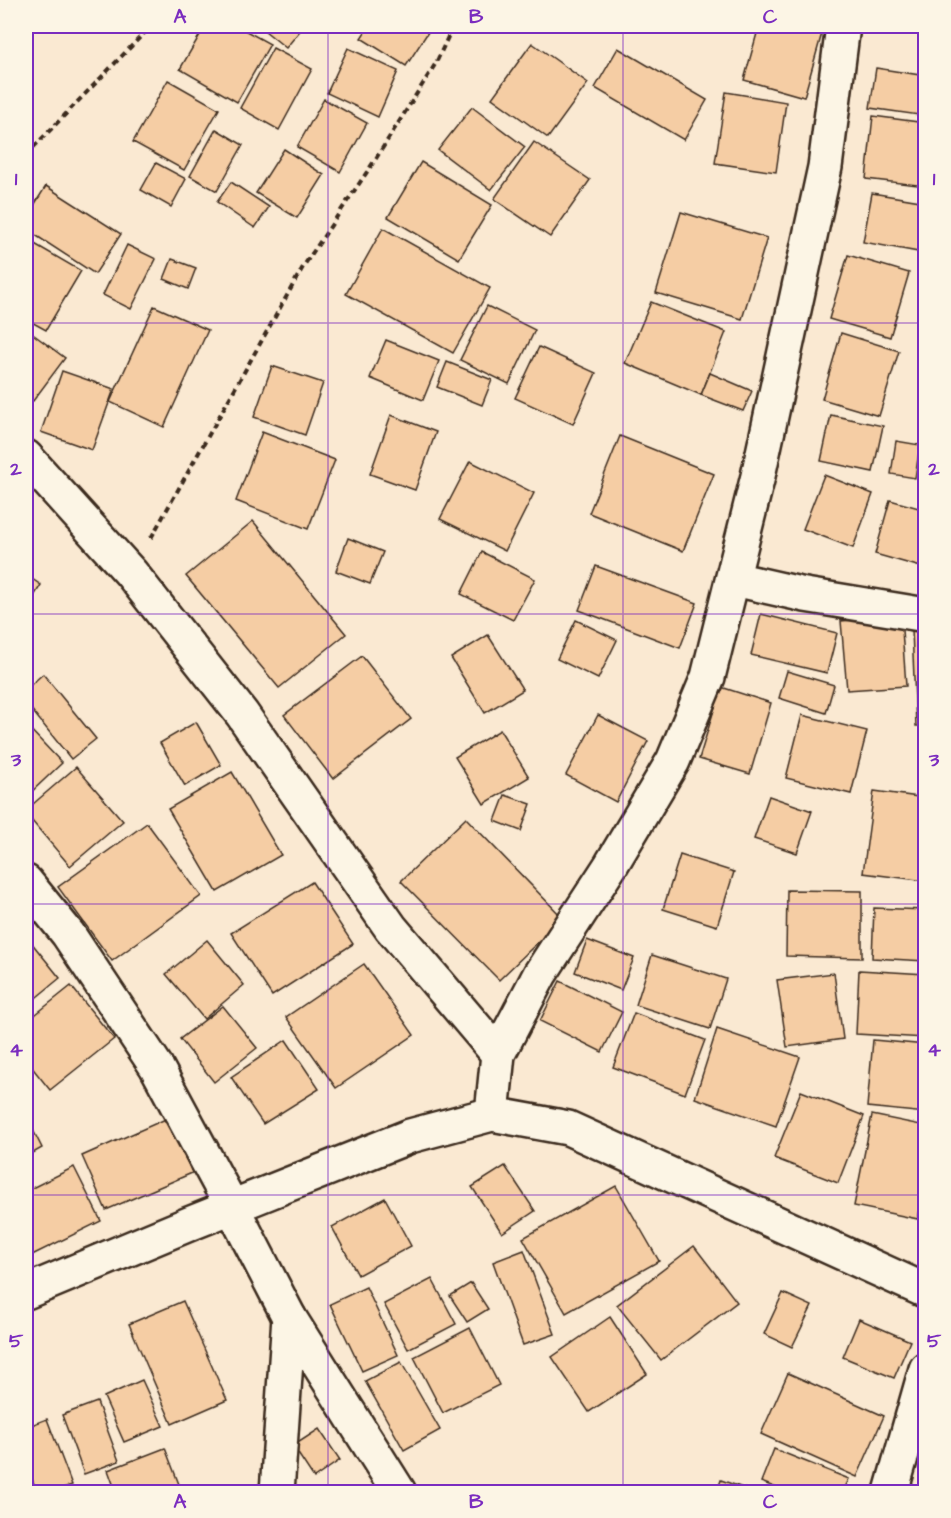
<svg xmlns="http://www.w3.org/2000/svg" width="951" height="1518" viewBox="0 0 951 1518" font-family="'Architects Daughter',sans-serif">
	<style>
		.building { fill: #f5cda4; stroke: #3b2a1e; stroke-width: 1.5 }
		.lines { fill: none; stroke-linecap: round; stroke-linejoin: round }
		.minor-casing { stroke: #3b2a1e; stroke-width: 38 }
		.path { stroke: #3b2a1e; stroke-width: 4; stroke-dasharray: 6 4.5; stroke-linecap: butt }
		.minor { stroke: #fcf5e5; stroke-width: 33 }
		.grid { fill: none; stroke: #7b2cbf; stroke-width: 1.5; stroke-opacity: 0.55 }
		.neatline { fill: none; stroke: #7b2cbf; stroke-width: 2 }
		.grid-label { font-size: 20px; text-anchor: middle; font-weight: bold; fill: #7b2cbf }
	</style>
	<rect width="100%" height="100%" fill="#fae9d2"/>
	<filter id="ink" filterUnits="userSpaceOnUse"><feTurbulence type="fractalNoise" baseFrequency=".0167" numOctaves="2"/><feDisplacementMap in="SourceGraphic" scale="12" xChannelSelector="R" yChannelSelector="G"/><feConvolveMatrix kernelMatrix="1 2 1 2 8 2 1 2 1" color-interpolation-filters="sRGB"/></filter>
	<g filter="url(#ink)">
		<g class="building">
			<polygon points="205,26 237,26 270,44 237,102 180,69"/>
			<polygon points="259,26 301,26 303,27 286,48"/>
			<polygon points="369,26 432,26 406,66 361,38"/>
			<polygon points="759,26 824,26 804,97 744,80"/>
			<polygon points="884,26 926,26 926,31 884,27"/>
			<polygon points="532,43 588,83 548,138 492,98"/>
			<polygon points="273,48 312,69 279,130 240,108"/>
			<polygon points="348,48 398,71 378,117 327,93"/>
			<polygon points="618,48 707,100 684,140 595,88"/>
			<polygon points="876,68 926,76 926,116 870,108"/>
			<polygon points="168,80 219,109 184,170 133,142"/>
			<polygon points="726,92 786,102 776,172 715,163"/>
			<polygon points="324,99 367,123 340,172 297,147"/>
			<polygon points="472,107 525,147 491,190 438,150"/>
			<polygon points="873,116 926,123 926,186 866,179"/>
			<polygon points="216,129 243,145 217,191 190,176"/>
			<polygon points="534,142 590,180 550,237 494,199"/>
			<polygon points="284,149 324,175 297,218 256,193"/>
			<polygon points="421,162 492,205 459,259 388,217"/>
			<polygon points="156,163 186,179 171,207 141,190"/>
			<polygon points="231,182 269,207 255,228 217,202"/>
			<polygon points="46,186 121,234 95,274 26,229 26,218"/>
			<polygon points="872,193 926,202 924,253 863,242"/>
			<polygon points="681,212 767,238 742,319 656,293"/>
			<polygon points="383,228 490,288 453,353 346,294"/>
			<polygon points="26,239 81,271 46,330 26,319"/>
			<polygon points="127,245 156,259 131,309 103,295"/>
			<polygon points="848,255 909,273 890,337 829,319"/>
			<polygon points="172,259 196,268 188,289 164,279"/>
			<polygon points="651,302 726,332 701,395 625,363"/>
			<polygon points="154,306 208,330 164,427 110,402"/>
			<polygon points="487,306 535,330 509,384 460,360"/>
			<polygon points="26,329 65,358 33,401 26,396"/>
			<polygon points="841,333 899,351 879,416 822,399"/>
			<polygon points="386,340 439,361 423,400 370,378"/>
			<polygon points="539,347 596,373 573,424 515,398"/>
			<polygon points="447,362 492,380 482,405 437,387"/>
			<polygon points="272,366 323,383 305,435 254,417"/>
			<polygon points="62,371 114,389 92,450 41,432"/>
			<polygon points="710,373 752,391 743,411 701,395"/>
			<polygon points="391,415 436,432 415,490 370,474"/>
			<polygon points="831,415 883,426 873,472 821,461"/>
			<polygon points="262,432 335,460 308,529 236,501"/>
			<polygon points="620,436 714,474 683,551 589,513"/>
			<polygon points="896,441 920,445 915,478 891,474"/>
			<polygon points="470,461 534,493 505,551 440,519"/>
			<polygon points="824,475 873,494 853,548 803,529"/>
			<polygon points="890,500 926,510 926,550 921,567 875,554"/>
			<polygon points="253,521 346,634 279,688 186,576"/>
			<polygon points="348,538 383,552 370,584 336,571"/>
			<polygon points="482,552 535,579 513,620 461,594"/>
			<polygon points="596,566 697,603 680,648 579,610"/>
			<polygon points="26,575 41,585 26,609"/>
			<polygon points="761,614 837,633 827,673 751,655"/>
			<polygon points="901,616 906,686 847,690 841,621"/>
			<polygon points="576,620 617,640 598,679 557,659"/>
			<polygon points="912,630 926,630 926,726 916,726"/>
			<polygon points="488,635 523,690 485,713 451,658"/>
			<polygon points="362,656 411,719 333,779 284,715"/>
			<polygon points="787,671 834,685 826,713 779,698"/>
			<polygon points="43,674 96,739 71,759 26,703 26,689"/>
			<polygon points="721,687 771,703 750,774 699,759"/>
			<polygon points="598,715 648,741 616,802 566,775"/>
			<polygon points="802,715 867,731 851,794 786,778"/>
			<polygon points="196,722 221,765 185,786 160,743"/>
			<polygon points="26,725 62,763 26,797"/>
			<polygon points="500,730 529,777 484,804 455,757"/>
			<polygon points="76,767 123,821 70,866 26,814 26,810"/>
			<polygon points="232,772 281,855 217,892 168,809"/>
			<polygon points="874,791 926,798 926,881 863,873"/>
			<polygon points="505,795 531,804 521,831 495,821"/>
			<polygon points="769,796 812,811 797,853 754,839"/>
			<polygon points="466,818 563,918 499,980 401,881"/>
			<polygon points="147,823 201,896 112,961 58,887"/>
			<polygon points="680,855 734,872 717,926 663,909"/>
			<polygon points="312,882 353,944 272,996 231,933"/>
			<polygon points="787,890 862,891 862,958 786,956"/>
			<polygon points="874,908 926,910 926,961 872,958"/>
			<polygon points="26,936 60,978 26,1006"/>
			<polygon points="207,940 244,985 204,1019 166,974"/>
			<polygon points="587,940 634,958 621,990 575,972"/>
			<polygon points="652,955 726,979 710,1029 636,1005"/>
			<polygon points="364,964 414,1035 336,1088 286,1017"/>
			<polygon points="859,970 926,974 926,1038 856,1034"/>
			<polygon points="834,973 843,1039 787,1047 777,980"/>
			<polygon points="560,981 622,1012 602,1052 540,1021"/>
			<polygon points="71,986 114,1039 50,1090 26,1060 26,1022"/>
			<polygon points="223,1006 257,1048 214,1082 180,1039"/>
			<polygon points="634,1013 705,1040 685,1094 613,1067"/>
			<polygon points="717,1029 800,1057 776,1126 695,1098"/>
			<polygon points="286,1040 319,1089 263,1124 231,1077"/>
			<polygon points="873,1040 926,1045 926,1113 867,1107"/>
			<polygon points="801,1091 864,1116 838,1183 774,1158"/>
			<polygon points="872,1115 926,1126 926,1179 918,1219 854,1206"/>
			<polygon points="26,1116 42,1148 26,1157"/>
			<polygon points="168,1118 192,1173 106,1210 82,1156"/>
			<polygon points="505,1166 535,1211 502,1233 472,1187"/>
			<polygon points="74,1167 101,1221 26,1258 26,1191"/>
			<polygon points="616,1186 659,1261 566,1313 523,1238"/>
			<polygon points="385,1198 411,1246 358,1275 332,1227"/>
			<polygon points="694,1246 737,1302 661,1360 617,1305"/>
			<polygon points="524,1250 555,1334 523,1345 493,1262"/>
			<polygon points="432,1279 456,1324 408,1349 384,1304"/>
			<polygon points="471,1283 488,1309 467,1322 450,1296"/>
			<polygon points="366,1287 398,1355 362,1371 330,1304"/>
			<polygon points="783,1293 812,1306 792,1347 764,1334"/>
			<polygon points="183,1301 227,1400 172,1424 129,1324"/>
			<polygon points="610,1317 647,1374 589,1412 552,1357"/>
			<polygon points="859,1319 910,1341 894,1378 843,1357"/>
			<polygon points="470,1328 499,1385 443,1413 414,1357"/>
			<polygon points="401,1362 440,1430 404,1450 365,1381"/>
			<polygon points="788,1373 884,1416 857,1477 761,1434"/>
			<polygon points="142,1380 163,1426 124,1442 104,1397"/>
			<polygon points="97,1402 119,1461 84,1474 62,1415"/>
			<polygon points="47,1419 72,1485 51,1492 37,1492 26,1463 26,1427"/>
			<polygon points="319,1429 340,1460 314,1478 293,1446"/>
			<polygon points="165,1448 182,1492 116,1492 108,1470"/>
			<polygon points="774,1449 849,1479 843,1492 787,1492 761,1482"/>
			<polygon points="721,1480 754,1492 717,1492"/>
		</g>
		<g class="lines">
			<g class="minor-casing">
				<g id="minor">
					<polyline points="26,457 131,573 242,714 391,928 498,1054"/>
					<polyline points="734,579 805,595 926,615"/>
					<polyline points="26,882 68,934 156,1066 232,1207 289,1317 399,1492"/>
					<polyline points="492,1114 498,1054 540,974 611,865 673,761 708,677 758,476 825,167 843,26"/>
					<polyline points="26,1292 189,1224 410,1136 492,1114 568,1128 926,1291"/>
					<polyline points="277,1492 289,1317"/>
					<polyline points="891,1492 926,1369"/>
				</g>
			</g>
			<g class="path">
				<polyline points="26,155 151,26"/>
				<polyline points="151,538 303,267 375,160 436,63 453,26"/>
			</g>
			<use href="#minor" class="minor"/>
		</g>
	</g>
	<path class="grid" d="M 328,26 L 328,1492M 623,26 L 623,1492M 26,323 L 926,323M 26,614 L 926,614M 26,904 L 926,904M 26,1195 L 926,1195"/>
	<rect width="951" height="1518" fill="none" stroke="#fcf5e5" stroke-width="66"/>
	<rect x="33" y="33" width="885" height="1452" class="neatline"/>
	<g class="grid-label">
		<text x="180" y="23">A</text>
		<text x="476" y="23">B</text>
		<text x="770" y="23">C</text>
		<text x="16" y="185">1</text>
		<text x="934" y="185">1</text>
		<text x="16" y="475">2</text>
		<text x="934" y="475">2</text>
		<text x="16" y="766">3</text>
		<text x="934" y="766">3</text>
		<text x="16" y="1056">4</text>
		<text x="934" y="1056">4</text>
		<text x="16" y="1347">5</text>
		<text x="934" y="1347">5</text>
		<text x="180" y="1508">A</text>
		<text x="476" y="1508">B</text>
		<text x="770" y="1508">C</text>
	</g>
</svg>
